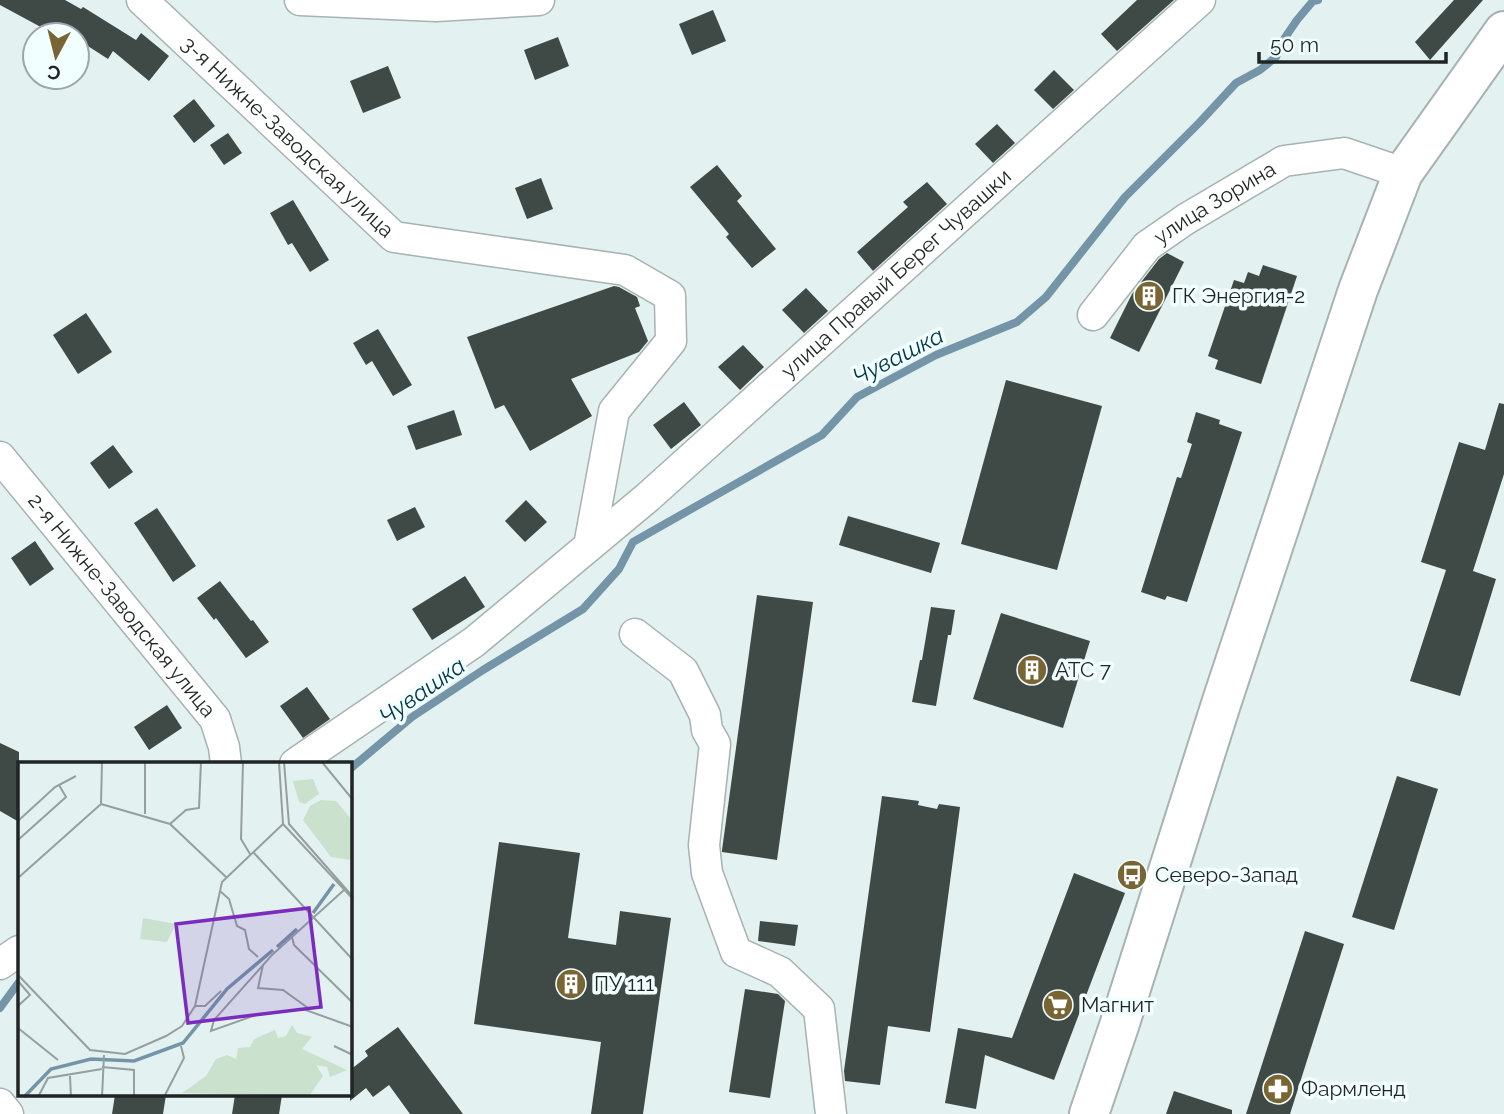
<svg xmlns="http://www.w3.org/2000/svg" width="1504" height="1114" viewBox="0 0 1504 1114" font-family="Raleway,sans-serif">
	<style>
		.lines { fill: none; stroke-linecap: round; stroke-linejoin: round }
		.stream { stroke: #7495a7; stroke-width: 8 }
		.building { fill: #3f4a46 }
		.street-casing { stroke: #a6b3b2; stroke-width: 33 }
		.secondary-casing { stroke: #a6b3b2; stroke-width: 42 }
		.street { stroke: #fff; stroke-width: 30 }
		.secondary { stroke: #fff; stroke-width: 38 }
		.labels { text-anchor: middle; stroke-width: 7; stroke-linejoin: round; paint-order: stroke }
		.street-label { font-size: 21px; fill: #1f2424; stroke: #f1fffe }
		.poi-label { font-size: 21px; fill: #1f2424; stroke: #f1fffe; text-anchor: start }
		.water-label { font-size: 23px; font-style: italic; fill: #033448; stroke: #f1fffe }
		.inset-river { fill: none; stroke: #7495a7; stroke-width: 3.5 }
		.inset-road { fill: none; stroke: #959f9e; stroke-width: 2 }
		.view { fill: #7b2cbf; fill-opacity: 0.15; stroke: #7b2cbf; stroke-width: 3.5 }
		.inset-edge { fill: none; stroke: #1f2424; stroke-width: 3.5 }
	</style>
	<rect width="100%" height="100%" fill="#e3f1f0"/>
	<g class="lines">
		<g class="stream">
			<polyline points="350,769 412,717 483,670 583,609 619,569 633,542 822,435 857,397 936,355 1017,322 1046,297 1125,197 1199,123 1236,83 1260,70 1276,57 1282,42 1297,20 1313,1 1318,0"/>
			<polyline points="0,1008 19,982"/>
		</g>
	</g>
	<g class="building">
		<polygon points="0,0 65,0 81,9 83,7 136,40 141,33 169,56 149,81 113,51 108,59 77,39 77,35 70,35 53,25 50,32 0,5"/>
		<polygon points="1137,0 1174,0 1117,51 1101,34"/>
		<polygon points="1454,0 1483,0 1430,60 1415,42"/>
		<polygon points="713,10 726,41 692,55 679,24"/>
		<polygon points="558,37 569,66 535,80 524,50"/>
		<polygon points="388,66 401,98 363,113 350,81"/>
		<polygon points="1054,70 1074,90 1053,109 1034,90"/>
		<polygon points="194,99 215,126 194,143 173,116"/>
		<polygon points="997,124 1015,143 993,163 975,144"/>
		<polygon points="228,133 242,153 224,165 210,145"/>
		<polygon points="717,165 742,196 737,201 776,249 752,268 726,237 729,234 690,187"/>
		<polygon points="541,178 553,209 527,219 515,188"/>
		<polygon points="927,182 947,204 873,271 857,252 908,207 903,202"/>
		<polygon points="293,200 329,260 310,272 292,243 288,245 270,213"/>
		<polygon points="1167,253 1184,262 1139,352 1110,338 1132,294 1159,259"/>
		<polygon points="1263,265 1297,276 1261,384 1215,369 1218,360 1208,356 1234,280 1244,283 1248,272 1259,276"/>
		<polygon points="614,286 619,287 637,297 640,306 635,308 648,341 639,352 571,379 592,416 530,451 504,405 495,409 467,337"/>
		<polygon points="806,288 828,311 804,333 782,310"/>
		<polygon points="86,313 112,352 78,374 53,335"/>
		<polygon points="378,329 412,385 393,396 372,361 366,365 353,343"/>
		<polygon points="743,345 764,367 740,390 718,367"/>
		<polygon points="1006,380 1102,406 1057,570 961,544"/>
		<polygon points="684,402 701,425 671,449 653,425"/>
		<polygon points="1499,403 1504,404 1504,474 1473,571 1496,579 1460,696 1410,681 1446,570 1421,562 1459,442 1485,450"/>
		<polygon points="454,410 462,435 416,450 407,426"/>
		<polygon points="1196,412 1220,420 1219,424 1242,432 1187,602 1167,596 1165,600 1141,592 1177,477 1181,478 1192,444 1187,442"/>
		<polygon points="113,445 133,472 109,489 90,463"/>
		<polygon points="526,500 547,522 525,542 505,521"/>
		<polygon points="415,507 425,527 397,541 387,520"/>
		<polygon points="157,508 196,566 173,582 134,523"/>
		<polygon points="848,516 940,543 931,573 839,545"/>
		<polygon points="35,541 54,569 30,586 11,558"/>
		<polygon points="465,576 485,607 432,640 412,609"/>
		<polygon points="220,581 251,621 253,620 269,642 246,658 216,618 214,620 197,598"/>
		<polygon points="757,595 813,602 777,860 722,852 722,850"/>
		<polygon points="931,607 955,610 951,635 948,635 936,706 912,702 920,660 922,660"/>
		<polygon points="1001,613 1090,641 1063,728 973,699"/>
		<polygon points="307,687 330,719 303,738 280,706"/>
		<polygon points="167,705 182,728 149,750 134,727"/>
		<polygon points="0,743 19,752 19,822 0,811"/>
		<polygon points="1397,776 1438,789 1394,930 1352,917"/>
		<polygon points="882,796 919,801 918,805 937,809 939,804 960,807 930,1032 888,1026 880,1085 845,1081 844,1071"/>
		<polygon points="499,842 580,853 568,938 616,945 620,911 671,918 643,1114 591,1114 601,1042 474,1024"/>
		<polygon points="1074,873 1125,893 1054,1080 985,1055 976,1109 945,1103 958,1028 1012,1038"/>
		<polygon points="760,921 798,925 795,946 758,941"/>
		<polygon points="1305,931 1344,944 1290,1114 1246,1114"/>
		<polygon points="745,989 778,994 785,1001 770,1098 729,1092"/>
		<polygon points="398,1027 463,1114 410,1114 389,1085 373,1097 366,1088 350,1101 350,1070 368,1056 365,1051"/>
		<polygon points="1174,1091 1232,1110 1232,1114 1166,1114"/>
		<polygon points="115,1095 166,1095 163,1114 112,1114"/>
		<polygon points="235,1095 282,1095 279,1114 232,1114"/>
	</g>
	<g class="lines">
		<g class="street-casing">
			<g id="street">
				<path id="s1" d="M 142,0 L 394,237 L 625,270 L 670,296 L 671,341 L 614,411 L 589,546"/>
				<polyline points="300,0 436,6 539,0"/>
				<path id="s2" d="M 1093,315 L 1147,246 L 1186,219 L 1284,161 L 1344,153 L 1403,173"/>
				<path id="s3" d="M 0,457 L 215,719 L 224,747 L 226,764"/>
				<polyline points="635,634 683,671 705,715 707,730 715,744 704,845 707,873 736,952 780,972 819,1009 831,1114"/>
				<path id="s4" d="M 295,764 L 474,642 L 648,497 L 1200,0"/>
				<polyline points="0,964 19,951"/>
				<polyline points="0,1104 8,1114"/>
			</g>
		</g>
		<g class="secondary-casing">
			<polyline id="secondary" points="1089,1114 1119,1026 1221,704 1358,290 1403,173 1504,31"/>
		</g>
		<use href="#street" class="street"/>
		<use href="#secondary" class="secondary"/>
	</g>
	<defs>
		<g id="building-disc" transform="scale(1.575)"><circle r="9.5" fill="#786533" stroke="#f1fffe"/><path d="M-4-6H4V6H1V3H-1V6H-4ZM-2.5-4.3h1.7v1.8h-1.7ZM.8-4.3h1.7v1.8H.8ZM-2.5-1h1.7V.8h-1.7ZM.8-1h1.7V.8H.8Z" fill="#fff"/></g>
		<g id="bus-disc" transform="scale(1.575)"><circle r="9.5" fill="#786533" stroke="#f1fffe"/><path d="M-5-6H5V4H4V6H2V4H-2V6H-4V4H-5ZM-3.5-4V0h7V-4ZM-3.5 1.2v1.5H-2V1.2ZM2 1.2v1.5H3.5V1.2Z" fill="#fff"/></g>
		<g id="supermarket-disc" transform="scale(1.575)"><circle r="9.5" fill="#786533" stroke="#f1fffe"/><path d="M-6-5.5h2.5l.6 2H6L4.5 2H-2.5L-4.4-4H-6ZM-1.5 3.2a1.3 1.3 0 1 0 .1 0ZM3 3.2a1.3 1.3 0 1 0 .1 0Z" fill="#fff"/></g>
		<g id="pharmacy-disc" transform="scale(1.575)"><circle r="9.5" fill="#786533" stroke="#f1fffe"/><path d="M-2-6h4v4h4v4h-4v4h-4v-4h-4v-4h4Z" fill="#fff"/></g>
	</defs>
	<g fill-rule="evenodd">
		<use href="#building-disc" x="1149" y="296"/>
		<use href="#building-disc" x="1032" y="670"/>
		<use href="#bus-disc" x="1132" y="875"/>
		<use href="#building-disc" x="571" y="984"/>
		<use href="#supermarket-disc" x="1058" y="1005"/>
		<use href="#pharmacy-disc" x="1278" y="1089"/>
	</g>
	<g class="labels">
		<g class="street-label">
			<text dy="7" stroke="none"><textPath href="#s1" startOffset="200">3-я Нижне-Заводская улица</textPath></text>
			<text dy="7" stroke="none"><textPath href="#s2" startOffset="168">улица Зорина</textPath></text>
			<text dy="7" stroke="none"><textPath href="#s4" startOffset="777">улица Правый Берег Чувашки</textPath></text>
			<text dy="7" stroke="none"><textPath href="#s3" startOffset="192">2-я Нижне-Заводская улица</textPath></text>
		</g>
		<g class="poi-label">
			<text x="1172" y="303">ГК Энергия-2</text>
			<text x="1055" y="677">АТС 7</text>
			<text x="1155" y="882">Северо-Запад</text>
			<text x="594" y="991">ПУ 111</text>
			<text x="1081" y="1012">Магнит</text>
			<text x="1301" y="1096">Фармленд</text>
		</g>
		<g class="water-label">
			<text transform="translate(898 356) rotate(-27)" y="8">Чувашка</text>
			<text transform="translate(422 691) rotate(-35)" y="8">Чувашка</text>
		</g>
	</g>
	<g transform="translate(18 762)">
		<rect width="334" height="334" fill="#e3f1f0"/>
		<path d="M 274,263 L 279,271 L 294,275 L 284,287 L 329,308 L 312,315 L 309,305 L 298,303 L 305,314 L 291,334 L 164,331 L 188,314 L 198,297 L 209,293 L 218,297 L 220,286 L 232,285 L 236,277 L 257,268 L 260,276 L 268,274 Z" fill="#c9e1cd"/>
		<path d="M 125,156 L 158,162 L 149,180 L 122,177 Z" fill="#c9e1cd"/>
		<path d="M 295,17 L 301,32 L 287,42 L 281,40 L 275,19 ZM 303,38 L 318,39 L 334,58 L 333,98 L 313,95 L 285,58 L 292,44 Z" fill="#c9e1cd"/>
		<path class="inset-river" d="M 295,151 L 316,122M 259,185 L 279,167M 6,335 L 33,307 L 73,297 L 116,299 L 165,281 L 209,227 L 255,188"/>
		<path class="inset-road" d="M 225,0 L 223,77 L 232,92M 261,0 L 265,62 L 335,137M 266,0 L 271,62 L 335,135M 304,0 L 335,38M 83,42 L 152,62 L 208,115M 83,42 L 84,0M 127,52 L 127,0M 0,59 L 37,25 L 58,14M 152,62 L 168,48 L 181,46 L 183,0M 0,78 L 48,35 L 41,23M 235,90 L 335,198M 0,116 L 83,42M 326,128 L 254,193 L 196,258 L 193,269 L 238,253 L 285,247 L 335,265M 202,129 L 211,137 L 219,164 L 227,168 L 231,187 L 240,195M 274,175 L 276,183 L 335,241M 245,203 L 240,226 L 265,228 L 290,246M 0,213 L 72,288 L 107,292 L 148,274 L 164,264 L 177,244 L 204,120 L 265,62M 0,219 L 12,233 L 0,244M 177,244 L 187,244 L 203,229M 0,266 L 40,298M 316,284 L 335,293M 84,305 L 116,308 L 116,335M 52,314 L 53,335M 20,335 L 30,316 L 84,307M 84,335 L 86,293M 146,335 L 166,296 L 163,284"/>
		<path class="view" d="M 291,146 L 303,245 L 170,261 L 158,162 Z"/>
		<rect width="334" height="334" class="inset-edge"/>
	</g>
	<g transform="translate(56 56) rotate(187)"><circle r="33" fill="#f1fffe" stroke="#9da7a7" stroke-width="2"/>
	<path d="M0-5L12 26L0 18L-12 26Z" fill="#786533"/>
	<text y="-10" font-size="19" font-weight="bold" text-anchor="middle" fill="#1f2424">С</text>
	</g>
	<path d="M1259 52v10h187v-10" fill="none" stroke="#1f2424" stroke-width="3.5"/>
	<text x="1270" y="52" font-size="21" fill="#1f2424" stroke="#f1fffe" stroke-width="5" paint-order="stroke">50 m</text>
</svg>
